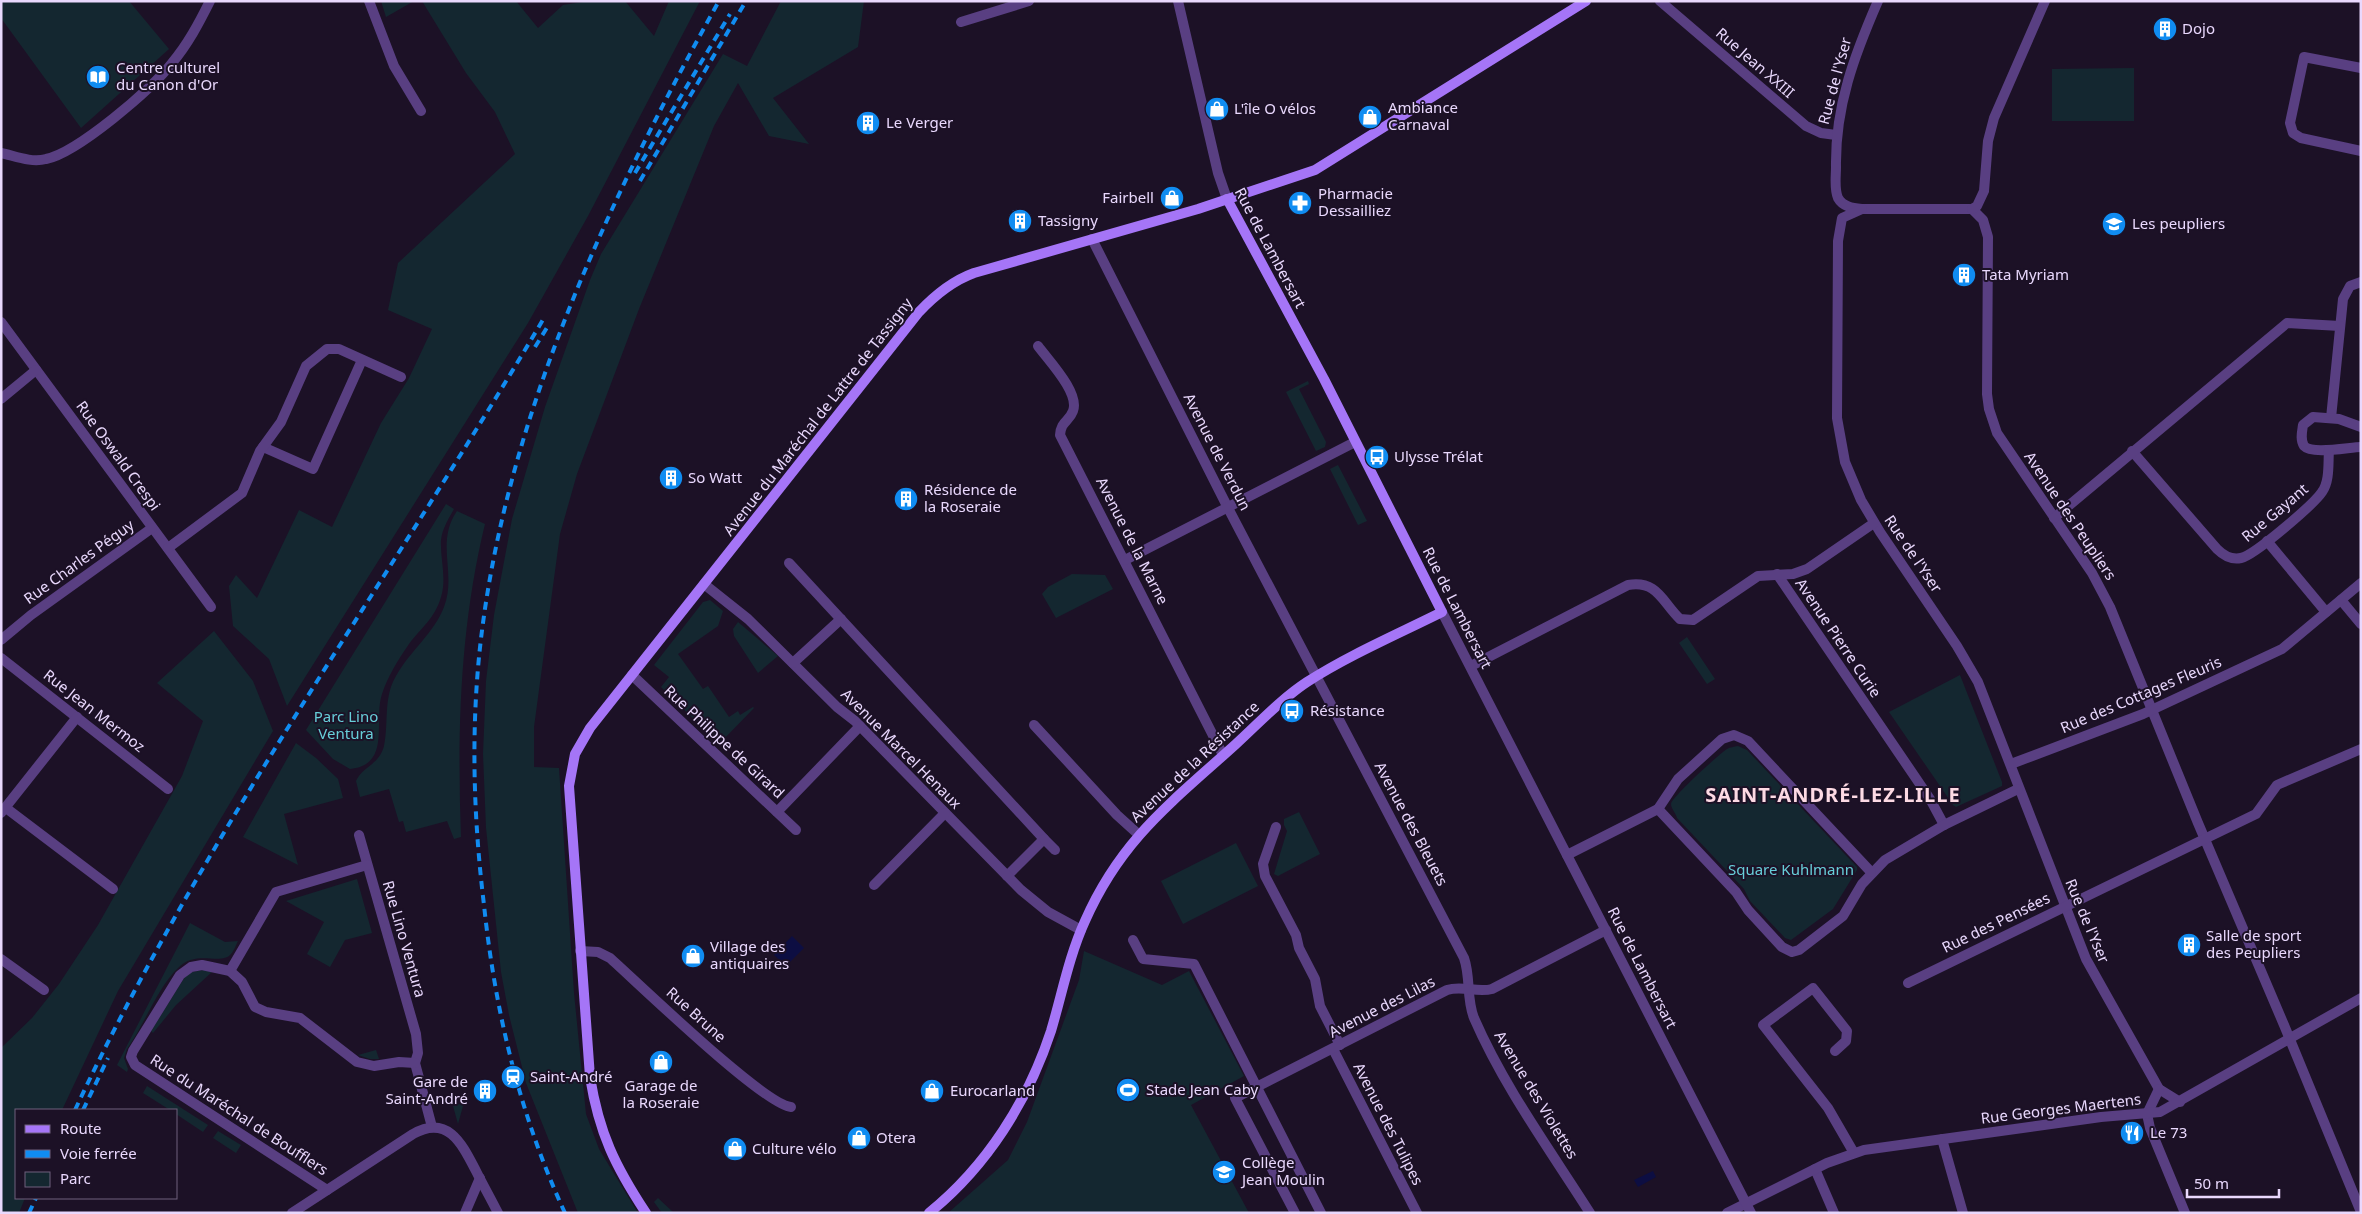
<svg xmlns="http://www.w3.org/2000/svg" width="2362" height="1214" viewBox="0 0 2362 1214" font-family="'Noto Sans',sans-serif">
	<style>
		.green { fill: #142730 }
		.water { fill: #0d0e42 }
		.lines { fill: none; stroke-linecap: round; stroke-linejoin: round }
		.minor { stroke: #593f82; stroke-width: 10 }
		.tertiary { stroke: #593f82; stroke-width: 10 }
		.secondary { stroke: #a575f7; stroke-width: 10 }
		.rail { stroke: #108cf1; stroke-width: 4; stroke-dasharray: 8 6; stroke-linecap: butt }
		.labels { text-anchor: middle; stroke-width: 4; stroke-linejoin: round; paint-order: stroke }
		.poi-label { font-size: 15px; fill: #e9d8fd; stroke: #1c1126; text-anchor: start }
		.street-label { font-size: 15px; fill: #e9d8fd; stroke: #1c1126 }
		.park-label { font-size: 15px; fill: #67ced9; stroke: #1c1126 }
		.district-label { font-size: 20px; font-weight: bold; letter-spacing: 1px; fill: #fddae4; stroke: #1c1126 }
	</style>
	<rect width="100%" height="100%" fill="#1c1126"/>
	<g class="green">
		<polygon points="1,1 129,1 169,49 81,128 1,18"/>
		<polygon points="381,1 414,1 386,17"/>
		<polygon points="422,1 516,1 538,28 563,5 589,1 625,1 654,36 669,1 700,1 588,216 528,323 287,706 269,659 233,626 229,586 236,575 257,598 299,510 332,527 381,423 409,378 432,329 388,310 398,263 515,154 495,112 466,73"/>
		<polygon points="781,1 864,1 858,47 773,98 809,144 769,136 738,83 714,126 639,309 577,474 560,534 534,727 534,767 559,768 574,993 586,1114 599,1149 638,1213 578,1213 526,1083 509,1015 501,972 486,828 483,754 486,681 494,615 512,519 545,407 590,280 601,254 723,54 747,66"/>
		<polygon points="2134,68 2134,121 2052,121 2052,69"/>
		<polygon points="1308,381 1309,384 1299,389 1326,442 1325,447 1316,451 1286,392"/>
		<polygon points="1338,465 1367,521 1358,525 1330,469"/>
		<path d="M 446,504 L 454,509 C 449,518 442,529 441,540 C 440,560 447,578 441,597 C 435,618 421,628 409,644 C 398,660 388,676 382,694 C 373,720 392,765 350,769 L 333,759 L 306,730 Z"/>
		<path d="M 457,511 L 485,524 C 460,627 457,732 461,837 L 454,839 L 447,821 L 406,832 L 403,821 L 399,822 L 389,789 L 360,797 L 356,781 C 363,766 379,765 384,746 C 389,722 383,698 396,676 C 410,651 434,633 444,607 C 457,573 435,543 457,511 Z"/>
		<polygon points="1072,574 1105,575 1113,589 1056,618 1042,594 1048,587"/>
		<polygon points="710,600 723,611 718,626 678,654 703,689 708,686 729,717 738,711 740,715 753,707 754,708 719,744 661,687 669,677 654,665 703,602"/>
		<polygon points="738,622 778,656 758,673 734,636 733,629"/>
		<polygon points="214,631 253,681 273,731 118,991 62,1110 16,1110 16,1198 25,1198 19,1213 1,1213 1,1048 32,1018 59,984 98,925 182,776 203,721 157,683"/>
		<polygon points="1687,637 1715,679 1707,684 1679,643"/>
		<polygon points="1960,675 2002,782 2002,786 1956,807 1953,805 1889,712"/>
		<polygon points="296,743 316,758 338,779 343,798 284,814 298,865 243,837"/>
		<path d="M 1738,746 L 1747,750 L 1857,867 L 1857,870 L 1833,909 L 1791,940 L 1785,938 L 1750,901 L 1744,889 L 1677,818 C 1676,813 1671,809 1671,804 C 1671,798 1719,754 1727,749 C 1730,747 1734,747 1738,746 Z"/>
		<polygon points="1299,812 1320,854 1278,876 1274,874 1287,831 1284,825 1284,819"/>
		<polygon points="1236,843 1258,886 1183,924 1161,881"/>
		<polygon points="357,879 372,933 345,940 330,967 307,954 324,922 286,901"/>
		<path d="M 190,923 L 225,942 L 238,941 C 236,945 234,951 231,954 C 221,966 196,949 178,968 C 158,987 144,1025 127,1049 L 124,1058 L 128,1069 L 127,1072 L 117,1065 Z"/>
		<polygon points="1084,951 1162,985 1189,971 1244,1076 1191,1105 1249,1213 948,1213 1008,1160 1027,1122 1072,999 1079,980"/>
		<polygon points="204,970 213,971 176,1005 153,1033 151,1031 186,975 192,972"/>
		<polygon points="376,1050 379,1059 370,1059 358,1055"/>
		<polygon points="147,1086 208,1125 203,1132 176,1114 176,1110 170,1110 143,1093"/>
		<polygon points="462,1103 463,1106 458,1124 453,1106"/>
		<polygon points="218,1131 241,1145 236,1153 213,1138"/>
		<polygon points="658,1198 674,1213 662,1213 654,1202"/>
	</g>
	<g class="water">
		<polygon points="792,936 804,948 786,966 774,955"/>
		<polygon points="1653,1171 1656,1177 1638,1187 1634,1180"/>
	</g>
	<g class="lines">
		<g class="minor">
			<polyline points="369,1 394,66 421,111"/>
			<polyline points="1178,1 1218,173 1227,199"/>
			<polyline points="1660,1 1806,126 1821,133 1836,135"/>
			<path d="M 1878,1 C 1854,56 1835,107 1836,167 C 1836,177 1834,189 1838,198 C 1843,207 1853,208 1862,209 L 1972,209"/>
			<polyline points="961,22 1029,1"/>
			<polyline points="2361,68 2304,57 2290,123 2293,133 2301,138 2361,151"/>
			<polyline points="1862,209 1842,218 1838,241 1837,418 1845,462 1861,500 1880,532 1957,646 1978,682 2086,959 2159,1089 2180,1102"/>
			<polyline points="1972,209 1983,220 1988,237 1987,394 1989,409 1997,433 2092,573 2110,607 2198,823 2284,1025 2361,1212"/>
			<polyline points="1972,209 1977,206 1984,191 1988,141 1994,118 2045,1"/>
			<path d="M 1092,239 L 1228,508 L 1464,958 C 1471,978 1466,998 1474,1018 C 1504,1087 1550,1150 1590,1213"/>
			<polyline points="1,322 211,607"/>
			<path d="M 1038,346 C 1049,361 1080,393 1073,411 C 1069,422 1061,421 1060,435 L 1223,755"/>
			<polyline points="1,399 36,370"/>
			<polyline points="2331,418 2343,299 2350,286 2361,282"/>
			<path d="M 2361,427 L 2339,419 L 2313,417 L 2303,425 C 2302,432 2300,440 2304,446 C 2312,455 2350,447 2361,447"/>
			<polyline points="263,447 313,469 362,360"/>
			<path d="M 2132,451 L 2217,549 C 2224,556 2232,560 2241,558 C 2255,555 2314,504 2322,492 C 2330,481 2328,463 2329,450"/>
			<polyline points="2054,518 2287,323 2340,326"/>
			<polyline points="2267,541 2326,612"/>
			<polyline points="168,548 242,493 260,451 281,422 306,366 327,349 339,349 401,377"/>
			<polyline points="1125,560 1355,442"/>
			<polyline points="789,563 1044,839 1007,876"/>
			<polyline points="1777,574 1930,799 1944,825"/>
			<polyline points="704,584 748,619 837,707 855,721 1021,890 1048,912 1081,930"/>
			<polyline points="2341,600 2361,624"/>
			<polyline points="1,640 31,615 152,528"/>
			<polyline points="1,658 168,789"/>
			<polyline points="793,663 841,619"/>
			<path d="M 1471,666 L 1628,585 C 1658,580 1662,602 1680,619 L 1693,620 L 1758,576 L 1793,574 L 1807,569 L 1874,523"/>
			<polyline points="632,675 796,830"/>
			<polyline points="1034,725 1117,815 1138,834"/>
			<polyline points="2011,764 2143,714 2282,649 2361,583"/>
			<polyline points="6,808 113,889"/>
			<polyline points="1658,809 1736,892 1748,910 1782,947 1792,952 1799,950 1843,916 1862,884 1885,860 1944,825 2018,789"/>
			<polyline points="777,812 860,726"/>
			<polyline points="1,813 77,717"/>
			<polyline points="1276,827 1263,864 1265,876 1296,935 1299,948 1315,979 1320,1006 1340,1045"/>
			<polyline points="359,835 416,1034 418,1053 415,1063 432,1127"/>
			<polyline points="1044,839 1055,850"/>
			<polyline points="1567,855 1658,809 1678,779 1722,739 1734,735 1748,741 1871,872"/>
			<polyline points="874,885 945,813"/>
			<polyline points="1133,940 1143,959 1194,964 1321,1213"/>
			<path d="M 580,951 L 598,952 L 610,958 C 638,983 764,1105 791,1107"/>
			<polyline points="1,959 44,990"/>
			<polyline points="230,971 276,892 367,865"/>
			<polyline points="1908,983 2256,814 2277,785 2361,749"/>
			<polyline points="1333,1049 1417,1213"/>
			<polyline points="1835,1051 1846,1041 1847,1031 1813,988 1763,1025 1828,1108 1854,1153"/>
			<polyline points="2147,1114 2150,1128 2185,1213"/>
			<polyline points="2147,1114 2159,1089"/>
			<polyline points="1942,1139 1963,1213"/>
			<polyline points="1815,1169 1834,1213"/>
			<polyline points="327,1190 135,1065 131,1057 133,1051 180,975 191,967 202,965 230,971 242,982 255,1007 266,1012 300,1018 357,1062 374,1066 399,1062 415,1063"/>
			<path d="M 292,1213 L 413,1134 C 448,1114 462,1144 476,1171 C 483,1185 491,1199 498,1213"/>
			<polyline points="465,1213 480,1178"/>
			<path d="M 1295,1213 L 1235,1098 L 1447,990 C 1462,985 1477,993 1492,989 L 1606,930"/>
			<polyline points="1727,1213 1827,1163 1864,1150 2101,1117 2160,1112 2361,998"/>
		</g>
		<g class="tertiary">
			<path d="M 1,153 C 15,156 31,163 46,159 C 77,153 152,89 172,63 C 188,44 199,23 210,1"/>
			<polyline points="1442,612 1751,1213"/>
		</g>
		<g class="secondary">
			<path d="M 646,1213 C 615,1166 599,1133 590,1077 L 569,786 L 575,754 L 590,728 L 919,312 C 935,295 952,281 974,273 L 1198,209 L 1315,170 L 1586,1"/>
			<path d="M 929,1213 C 987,1166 1028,1101 1051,1031 C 1062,994 1069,956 1085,921 C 1121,839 1172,802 1236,744 C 1259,723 1281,699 1307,682 C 1349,655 1398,634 1442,612 L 1324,379 L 1227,199"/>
		</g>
		<g class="rail">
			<polyline points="635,173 730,14"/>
			<polyline points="640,181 746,1"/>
			<polyline points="535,347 548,326"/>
			<path d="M 75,1110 C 205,832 388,582 544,318"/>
			<polyline points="83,1110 108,1058"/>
			<polyline points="29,1213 36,1198"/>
			<path d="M 565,1213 C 520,1116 495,1011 484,905 C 474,823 471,740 479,657 C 502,426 607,202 719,1"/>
		</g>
	</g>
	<defs>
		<g id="building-disc" transform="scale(1.25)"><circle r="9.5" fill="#108cf1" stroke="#1c1126"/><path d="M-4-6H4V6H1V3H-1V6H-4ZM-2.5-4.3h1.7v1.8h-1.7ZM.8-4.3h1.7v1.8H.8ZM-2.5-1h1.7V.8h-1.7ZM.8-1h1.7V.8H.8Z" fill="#fff"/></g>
		<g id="library-disc" transform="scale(1.25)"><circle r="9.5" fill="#108cf1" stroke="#1c1126"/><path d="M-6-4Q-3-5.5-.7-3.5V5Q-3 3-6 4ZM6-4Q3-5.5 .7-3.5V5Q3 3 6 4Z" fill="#fff"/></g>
		<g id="shop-disc" transform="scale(1.25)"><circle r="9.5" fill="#108cf1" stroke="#1c1126"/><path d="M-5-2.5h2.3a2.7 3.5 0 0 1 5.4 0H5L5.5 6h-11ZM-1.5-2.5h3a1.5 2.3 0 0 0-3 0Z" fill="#fff"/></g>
		<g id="pharmacy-disc" transform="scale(1.25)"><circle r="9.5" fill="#108cf1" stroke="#1c1126"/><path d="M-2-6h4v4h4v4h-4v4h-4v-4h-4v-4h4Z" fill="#fff"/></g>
		<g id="school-disc" transform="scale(1.25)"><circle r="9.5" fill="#108cf1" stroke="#1c1126"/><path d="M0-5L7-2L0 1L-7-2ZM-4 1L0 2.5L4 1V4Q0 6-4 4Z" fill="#fff"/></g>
		<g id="bus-disc" transform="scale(1.25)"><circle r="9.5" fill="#108cf1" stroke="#1c1126"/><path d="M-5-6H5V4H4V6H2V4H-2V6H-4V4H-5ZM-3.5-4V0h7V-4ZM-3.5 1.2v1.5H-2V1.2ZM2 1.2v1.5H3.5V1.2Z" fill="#fff"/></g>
		<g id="station-disc" transform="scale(1.25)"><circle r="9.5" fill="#108cf1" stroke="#1c1126"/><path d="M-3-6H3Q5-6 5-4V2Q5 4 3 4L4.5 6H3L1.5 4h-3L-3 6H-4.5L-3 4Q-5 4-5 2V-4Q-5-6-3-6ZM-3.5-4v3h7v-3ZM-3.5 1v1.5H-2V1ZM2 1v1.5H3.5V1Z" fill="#fff"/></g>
		<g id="stadium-disc" transform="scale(1.25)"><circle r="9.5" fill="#108cf1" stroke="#1c1126"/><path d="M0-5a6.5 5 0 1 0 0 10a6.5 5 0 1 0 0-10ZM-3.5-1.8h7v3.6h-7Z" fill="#fff"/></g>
		<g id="restaurant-disc" transform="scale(1.25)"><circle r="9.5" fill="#108cf1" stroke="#1c1126"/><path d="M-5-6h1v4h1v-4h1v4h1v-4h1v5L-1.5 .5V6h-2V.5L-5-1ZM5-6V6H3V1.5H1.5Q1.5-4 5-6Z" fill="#fff"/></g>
	</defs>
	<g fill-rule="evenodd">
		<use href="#building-disc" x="2165" y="29"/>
		<use href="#library-disc" x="98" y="77"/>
		<use href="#shop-disc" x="1217" y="109"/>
		<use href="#shop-disc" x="1370" y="117"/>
		<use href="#building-disc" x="868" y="123"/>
		<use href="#shop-disc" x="1172" y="198"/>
		<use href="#pharmacy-disc" x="1300" y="203"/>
		<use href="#building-disc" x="1020" y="221"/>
		<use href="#school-disc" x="2114" y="224"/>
		<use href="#building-disc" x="1964" y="275"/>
		<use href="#bus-disc" x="1377" y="457"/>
		<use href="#building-disc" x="671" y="478"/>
		<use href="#building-disc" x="906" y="499"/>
		<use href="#bus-disc" x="1292" y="711"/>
		<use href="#building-disc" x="2189" y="945"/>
		<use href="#shop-disc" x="693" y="956"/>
		<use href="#shop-disc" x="661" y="1062"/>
		<use href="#station-disc" x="513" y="1077"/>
		<use href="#stadium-disc" x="1128" y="1090"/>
		<use href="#building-disc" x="485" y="1091"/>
		<use href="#shop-disc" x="932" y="1091"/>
		<use href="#restaurant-disc" x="2132" y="1133"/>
		<use href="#shop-disc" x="859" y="1138"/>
		<use href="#shop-disc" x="735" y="1149"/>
		<use href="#school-disc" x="1224" y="1172"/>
	</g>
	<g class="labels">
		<g class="poi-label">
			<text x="2182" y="34">Dojo</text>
			<text x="116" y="73">Centre culturel<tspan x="116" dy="17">du Canon d'Or</tspan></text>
			<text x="1388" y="113">Ambiance<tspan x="1388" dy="17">Carnaval</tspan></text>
			<text x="1234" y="114">L'île O vélos</text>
			<text x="886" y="128">Le Verger</text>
			<text x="1318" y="199">Pharmacie<tspan x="1318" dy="17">Dessailliez</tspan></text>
			<text x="1154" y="203" text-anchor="end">Fairbell</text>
			<text x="1038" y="226">Tassigny</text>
			<text x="2132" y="229">Les peupliers</text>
			<text x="1982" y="280">Tata Myriam</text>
			<text x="1394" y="462">Ulysse Trélat</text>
			<text x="688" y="483">So Watt</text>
			<text x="924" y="495">Résidence de<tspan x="924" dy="17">la Roseraie</tspan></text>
			<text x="1310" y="716">Résistance</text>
			<text x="2206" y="941">Salle de sport<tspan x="2206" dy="17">des Peupliers</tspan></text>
			<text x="710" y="952">Village des<tspan x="710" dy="17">antiquaires</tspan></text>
			<text x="530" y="1082">Saint-André</text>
			<text x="468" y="1087" text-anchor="end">Gare de<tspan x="468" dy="17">Saint-André</tspan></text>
			<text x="661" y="1091" text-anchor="middle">Garage de<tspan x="661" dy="17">la Roseraie</tspan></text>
			<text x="1146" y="1095">Stade Jean Caby</text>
			<text x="950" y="1096">Eurocarland</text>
			<text x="2150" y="1138">Le 73</text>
			<text x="876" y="1143">Otera</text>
			<text x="752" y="1154">Culture vélo</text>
			<text x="1242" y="1168">Collège<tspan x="1242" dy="17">Jean Moulin</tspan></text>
		</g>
		<g class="street-label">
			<text transform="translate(1755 63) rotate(41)" y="5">Rue Jean XXIII</text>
			<text transform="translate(1835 81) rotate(-75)" y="5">Rue de l'Yser</text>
			<text transform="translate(1270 248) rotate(62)" y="5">Rue de Lambersart</text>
			<text transform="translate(818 417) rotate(-52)" y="5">Avenue du Maréchal de Lattre de Tassigny</text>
			<text transform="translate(1217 452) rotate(63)" y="5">Avenue de Verdun</text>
			<text transform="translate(118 456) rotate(54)" y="5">Rue Oswald Crespi</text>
			<text transform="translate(2275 513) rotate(-40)" y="5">Rue Gayant</text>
			<text transform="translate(2070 516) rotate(56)" y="5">Avenue des Peupliers</text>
			<text transform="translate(1132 541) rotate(63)" y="5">Avenue de la Marne</text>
			<text transform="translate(1913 554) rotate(56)" y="5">Rue de l'Yser</text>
			<text transform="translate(79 562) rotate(-36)" y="5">Rue Charles Péguy</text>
			<text transform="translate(1457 608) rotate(63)" y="5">Rue de Lambersart</text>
			<text transform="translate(1838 638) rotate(56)" y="5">Avenue Pierre Curie</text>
			<text transform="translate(2141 695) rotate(-23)" y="5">Rue des Cottages Fleuris</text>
			<text transform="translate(94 711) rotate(38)" y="5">Rue Jean Mermoz</text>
			<text transform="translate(724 742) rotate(43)" y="5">Rue Philippe de Girard</text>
			<text transform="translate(901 749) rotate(45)" y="5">Avenue Marcel Henaux</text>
			<text transform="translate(1195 762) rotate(-43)" y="5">Avenue de la Résistance</text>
			<text transform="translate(1411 824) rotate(62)" y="5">Avenue des Bleuets</text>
			<text transform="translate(2087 921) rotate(67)" y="5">Rue de l'Yser</text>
			<text transform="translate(1996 923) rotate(-26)" y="5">Rue des Pensées</text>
			<text transform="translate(404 939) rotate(74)" y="5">Rue Lino Ventura</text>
			<text transform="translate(1642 968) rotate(63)" y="5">Rue de Lambersart</text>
			<text transform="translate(1382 1007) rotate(-27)" y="5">Avenue des Lilas</text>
			<text transform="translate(696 1015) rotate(42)" y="5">Rue Brune</text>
			<text transform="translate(1536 1095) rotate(59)" y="5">Avenue des Violettes</text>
			<text transform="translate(2061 1109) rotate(-7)" y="5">Rue Georges Maertens</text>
			<text transform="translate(239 1115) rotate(33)" y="5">Rue du Maréchal de Boufflers</text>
			<text transform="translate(1388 1124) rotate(63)" y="5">Avenue des Tulipes</text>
		</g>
		<g class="park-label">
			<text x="346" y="722">Parc Lino<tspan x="346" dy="17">Ventura</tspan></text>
			<text x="1791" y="875">Square Kuhlmann</text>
		</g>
		<g class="district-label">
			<text x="1833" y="802">SAINT-ANDRÉ-LEZ-LILLE</text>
		</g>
	</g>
	<rect width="2362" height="1214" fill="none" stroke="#e9d8fd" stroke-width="5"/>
	<rect x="15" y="1109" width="162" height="90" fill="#1c1126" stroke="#6e617c"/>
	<rect x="25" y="1125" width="25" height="8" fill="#a575f7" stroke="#6e617c"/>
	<text x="60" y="1134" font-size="15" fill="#e9d8fd">Route</text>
	<rect x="25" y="1150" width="25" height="8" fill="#108cf1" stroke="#6e617c"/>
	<text x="60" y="1159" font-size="15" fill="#e9d8fd">Voie ferrée</text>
	<rect x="25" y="1172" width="25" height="15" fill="#142730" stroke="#6e617c"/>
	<text x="60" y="1184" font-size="15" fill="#e9d8fd">Parc</text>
	<path d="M2187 1189v8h92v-8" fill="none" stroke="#e9d8fd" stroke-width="2.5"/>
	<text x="2194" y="1189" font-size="15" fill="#e9d8fd" stroke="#1c1126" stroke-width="4" paint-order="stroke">50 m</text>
</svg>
